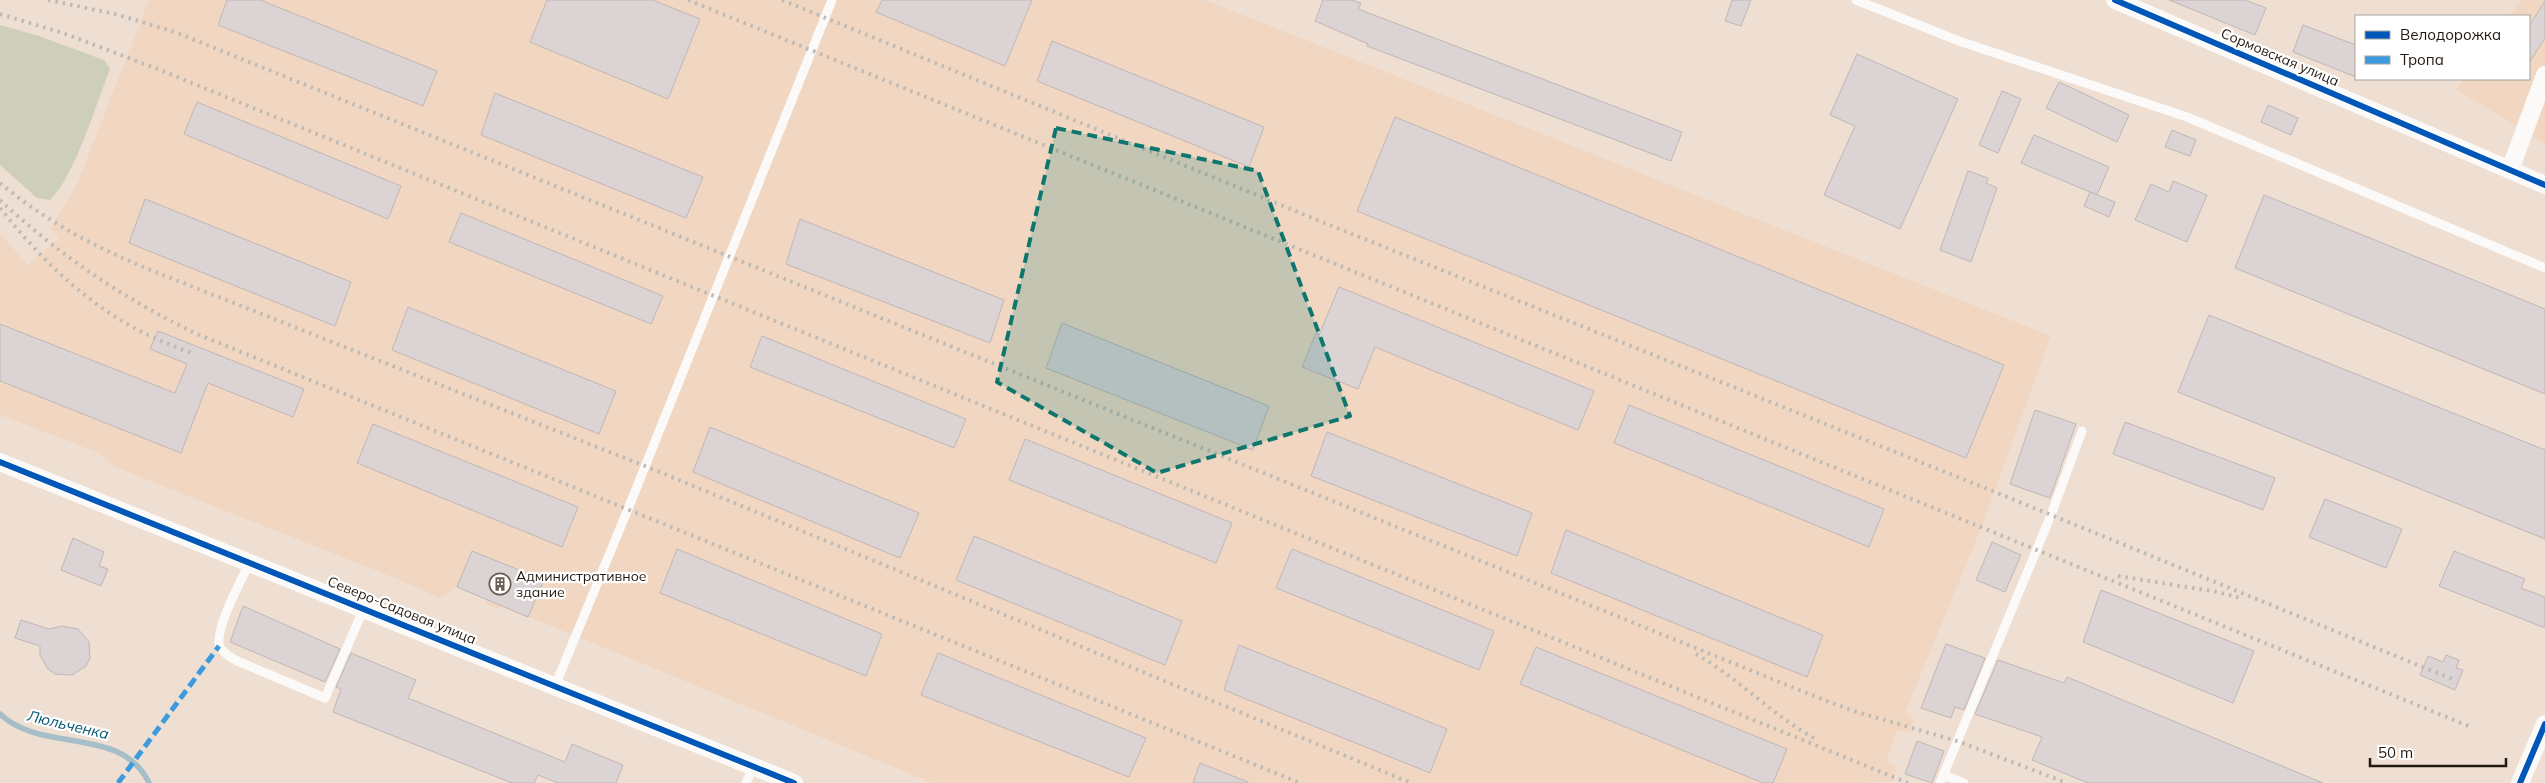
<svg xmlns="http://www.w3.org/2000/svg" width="2545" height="783" viewBox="0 0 2545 783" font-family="Mulish,sans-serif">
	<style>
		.built { fill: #f1d7c2 }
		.green { fill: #cdcfba }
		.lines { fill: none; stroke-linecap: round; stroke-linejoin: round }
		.stream { stroke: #a5bec7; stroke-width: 5.5 }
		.building { fill: #dcd3d4; stroke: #bfb6b6 }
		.lane { stroke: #fcfaf8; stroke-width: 9 }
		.street { stroke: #fcfaf8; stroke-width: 18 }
		.rail { stroke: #bebab6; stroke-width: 4; stroke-dasharray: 2.5 5; stroke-linecap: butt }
		.quiet { stroke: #3c9bde; stroke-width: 5; stroke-dasharray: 10 5; stroke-linecap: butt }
		.cycleway-casing { stroke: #fff; stroke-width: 9 }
		.cycleway { stroke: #0057b8; stroke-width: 6 }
		.marked { fill: #0f766e; fill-opacity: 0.2; stroke: #0f766e; stroke-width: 4; stroke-dasharray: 10 6; stroke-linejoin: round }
		.labels { text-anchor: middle; stroke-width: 4.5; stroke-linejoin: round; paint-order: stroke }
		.street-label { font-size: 14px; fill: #231911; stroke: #fff }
		.poi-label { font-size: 14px; fill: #231911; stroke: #fff; text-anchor: start }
		.water-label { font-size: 15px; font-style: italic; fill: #005771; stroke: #fff }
	</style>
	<rect width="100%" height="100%" fill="#eedfd2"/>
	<g class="built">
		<polygon points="149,0 1205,0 2051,336 1982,526 1905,713 1914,720 1909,733 1897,730 1886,762 1897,767 1893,781 1867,783 932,783 503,606 497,609 485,604 487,600 457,587 439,598 395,578 115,467 97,452 0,415 0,234 28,265 60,237 50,229 77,184"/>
		<polygon points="2521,0 2545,0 2545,144 2456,89 2464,79 2529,79 2529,16 2509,16"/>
	</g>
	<path class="green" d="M 0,25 L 39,36 L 104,60 L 110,69 C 96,104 75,176 50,200 L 37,198 L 0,165 Z"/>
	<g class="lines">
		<path class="stream" d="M 0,714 C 42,754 122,725 149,783"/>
	</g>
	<g class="building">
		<polygon points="227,0 260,0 437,71 423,106 218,25"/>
		<polygon points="547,0 653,0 700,19 668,99 530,42"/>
		<polygon points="882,0 1032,0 1005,66 876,12"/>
		<polygon points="1323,0 1352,0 1361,3 1358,9 1682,132 1671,161 1367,46 1368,44 1315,21"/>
		<polygon points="1732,0 1751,0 1741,26 1725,21"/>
		<polygon points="2169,0 2245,0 2266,8 2255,35"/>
		<polygon points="2545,1 2545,38 2529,63 2529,26"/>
		<polygon points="2303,25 2356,45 2356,77 2293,52"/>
		<polygon points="1052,41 1264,127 1249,167 1037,81"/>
		<polygon points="1857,54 1958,99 1900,229 1824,195 1855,126 1830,115"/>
		<polygon points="2059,82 2129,115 2117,142 2046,108"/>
		<polygon points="2002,91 2021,99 1998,153 1979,145"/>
		<polygon points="495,93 703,177 686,218 481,135"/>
		<polygon points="197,102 401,186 388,219 184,134"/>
		<polygon points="2268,105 2298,118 2291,135 2261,122"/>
		<polygon points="1395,117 2004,365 1966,458 1357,211"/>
		<polygon points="2172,130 2196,140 2190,156 2165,147"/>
		<polygon points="2034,135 2109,167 2097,195 2021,163"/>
		<polygon points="1968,171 1988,178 1986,183 1997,188 1971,262 1940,250"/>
		<polygon points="2173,181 2207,195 2187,242 2135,220 2151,184 2169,192"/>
		<polygon points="2090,192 2115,202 2109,217 2084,206"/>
		<polygon points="2264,195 2545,309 2545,394 2235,268"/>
		<polygon points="145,199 351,282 335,326 129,243"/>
		<polygon points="461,213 663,296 651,324 449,242"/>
		<polygon points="800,219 1004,300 990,343 786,264"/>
		<polygon points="1339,287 1594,391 1578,430 1375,347 1358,389 1302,367 1316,333 1319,335"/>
		<polygon points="408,307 616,391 599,434 392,350"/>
		<polygon points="2209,315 2545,450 2545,539 2178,392"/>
		<polygon points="1062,323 1269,406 1253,450 1046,368"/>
		<polygon points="0,324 175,393 187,364 150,349 158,331 304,389 293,417 208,383 181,453 0,381"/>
		<polygon points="762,336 966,419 954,448 750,367"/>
		<polygon points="1629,405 1884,509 1869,547 1614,443"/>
		<polygon points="2035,410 2076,424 2050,498 2010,484"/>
		<polygon points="2125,422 2275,478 2263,510 2113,454"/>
		<polygon points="373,424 578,507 562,547 357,463"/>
		<polygon points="710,427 919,513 900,558 693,472"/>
		<polygon points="1327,432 1532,513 1517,556 1311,476"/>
		<polygon points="1025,439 1232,523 1216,563 1009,480"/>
		<polygon points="2325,499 2402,529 2386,568 2309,537"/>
		<polygon points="1566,530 1823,635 1807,677 1551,573"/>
		<polygon points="974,536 1182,621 1165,665 956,580"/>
		<polygon points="73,538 104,552 99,566 108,569 101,586 61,570"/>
		<polygon points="1992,542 2021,555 2005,592 1976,580"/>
		<polygon points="677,549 882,634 866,676 660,593"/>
		<polygon points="1292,549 1494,631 1479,670 1276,588"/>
		<polygon points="472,551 544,580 528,617 457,587"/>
		<polygon points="2454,551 2525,579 2521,588 2545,597 2545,628 2439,586"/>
		<polygon points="2101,590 2254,651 2233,703 2083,642"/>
		<polygon points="243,606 340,649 325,682 230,642"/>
		<polygon points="21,620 49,629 62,626 78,629 89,642 90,658 86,666 72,675 55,674 48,669 40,655 40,646 15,638"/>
		<polygon points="1946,644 1985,658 1964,710 1955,707 1951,718 1921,708"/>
		<polygon points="1239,645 1447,729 1430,773 1224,690"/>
		<polygon points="1536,647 1787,749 1773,783 1763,783 1520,684"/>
		<polygon points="351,653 416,680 408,698 565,762 572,744 623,765 616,783 558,783 538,775 534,783 512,783 333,712 341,689 336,687"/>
		<polygon points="938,653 1146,738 1129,777 921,695"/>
		<polygon points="2446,655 2459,660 2456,668 2463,670 2455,690 2420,675 2428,656 2443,662"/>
		<polygon points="1998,660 2064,683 2067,677 2323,783 2088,783 2032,760 2042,737 1975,714"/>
		<polygon points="1917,741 1944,751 1932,783 1905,774"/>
		<polygon points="1200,763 1248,782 1248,783 1193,783"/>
	</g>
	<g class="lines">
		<g class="lane">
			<polyline points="1856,0 1959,41 2187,117 2545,268"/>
			<path d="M 250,562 C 242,579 213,631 220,647 C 223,653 230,656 235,660 L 325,698 L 364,608"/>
			<polyline points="555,686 628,509 832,0"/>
			<polyline points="1944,775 1964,783"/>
			<polyline points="746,783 753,767"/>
			<polyline points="1940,783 2051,515 2082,431"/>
		</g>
		<g class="street">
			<polyline points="2115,0 2545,185"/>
			<polyline points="2510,170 2545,75"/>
			<polyline points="0,462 794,783"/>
			<polyline points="2520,783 2545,724"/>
		</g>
		<g class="rail">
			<polyline points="48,0 115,14 175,32 1829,702 1857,712 1957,741 2067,783"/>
			<polyline points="688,0 2471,727"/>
			<polyline points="782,0 1332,226 1995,492 2452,679"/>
			<polyline points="0,14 63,33 160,70 1908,783"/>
			<path d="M 0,183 C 43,219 91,245 143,267 L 645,466 L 1411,783"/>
			<path d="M 0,200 C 59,255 124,299 197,334 L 1300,783"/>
			<path d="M 0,208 C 38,256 83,301 138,330 C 156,339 175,347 194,354"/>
			<polyline points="2118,576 2218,592 2241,598"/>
			<path d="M 1696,654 C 1738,678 1771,714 1814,738"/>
		</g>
		<polyline class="quiet" points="118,783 219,646"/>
		<g class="cycleway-casing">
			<g id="cycleway">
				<polyline points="2115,0 2545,185"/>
				<polyline points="0,462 794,783"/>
				<polyline points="2520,783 2545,724"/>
			</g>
		</g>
		<use href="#cycleway" class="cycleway"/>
	</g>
	<path class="marked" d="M 1056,128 L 1258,171 L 1350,416 L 1157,473 L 997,382 Z"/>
	<defs>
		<g id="building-ring" transform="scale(1.125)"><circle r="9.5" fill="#fff" stroke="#6a5e55" stroke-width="1.5"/><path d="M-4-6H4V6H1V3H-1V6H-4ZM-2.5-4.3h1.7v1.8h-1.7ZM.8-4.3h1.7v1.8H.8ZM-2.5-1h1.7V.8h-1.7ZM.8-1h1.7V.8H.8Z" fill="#6a5e55"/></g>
	</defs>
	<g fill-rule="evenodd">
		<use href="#building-ring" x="500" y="584"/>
	</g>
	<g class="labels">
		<g class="street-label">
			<text transform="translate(2280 57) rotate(23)" y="5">Сормовская улица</text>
			<text transform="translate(402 610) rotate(22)" y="5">Северо-Садовая улица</text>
		</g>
		<g class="poi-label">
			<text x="516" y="581">Административное<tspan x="516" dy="16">здание</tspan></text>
		</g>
		<g class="water-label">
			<text transform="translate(68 725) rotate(13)" y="5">Люльченка</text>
		</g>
	</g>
	<rect x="2355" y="15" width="175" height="65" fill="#ffffff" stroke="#a7a3a0"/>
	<rect x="2365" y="31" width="25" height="8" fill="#0057b8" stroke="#a7a3a0"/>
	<text x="2400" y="40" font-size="15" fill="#231911">Велодорожка</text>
	<rect x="2365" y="56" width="25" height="8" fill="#3c9bde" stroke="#a7a3a0"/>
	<text x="2400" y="65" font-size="15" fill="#231911">Тропа</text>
	<path d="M2370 758v8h136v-8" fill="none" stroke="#231911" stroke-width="2.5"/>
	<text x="2378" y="758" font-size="15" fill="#231911" stroke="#ffffff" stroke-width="4" paint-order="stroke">50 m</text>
</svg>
